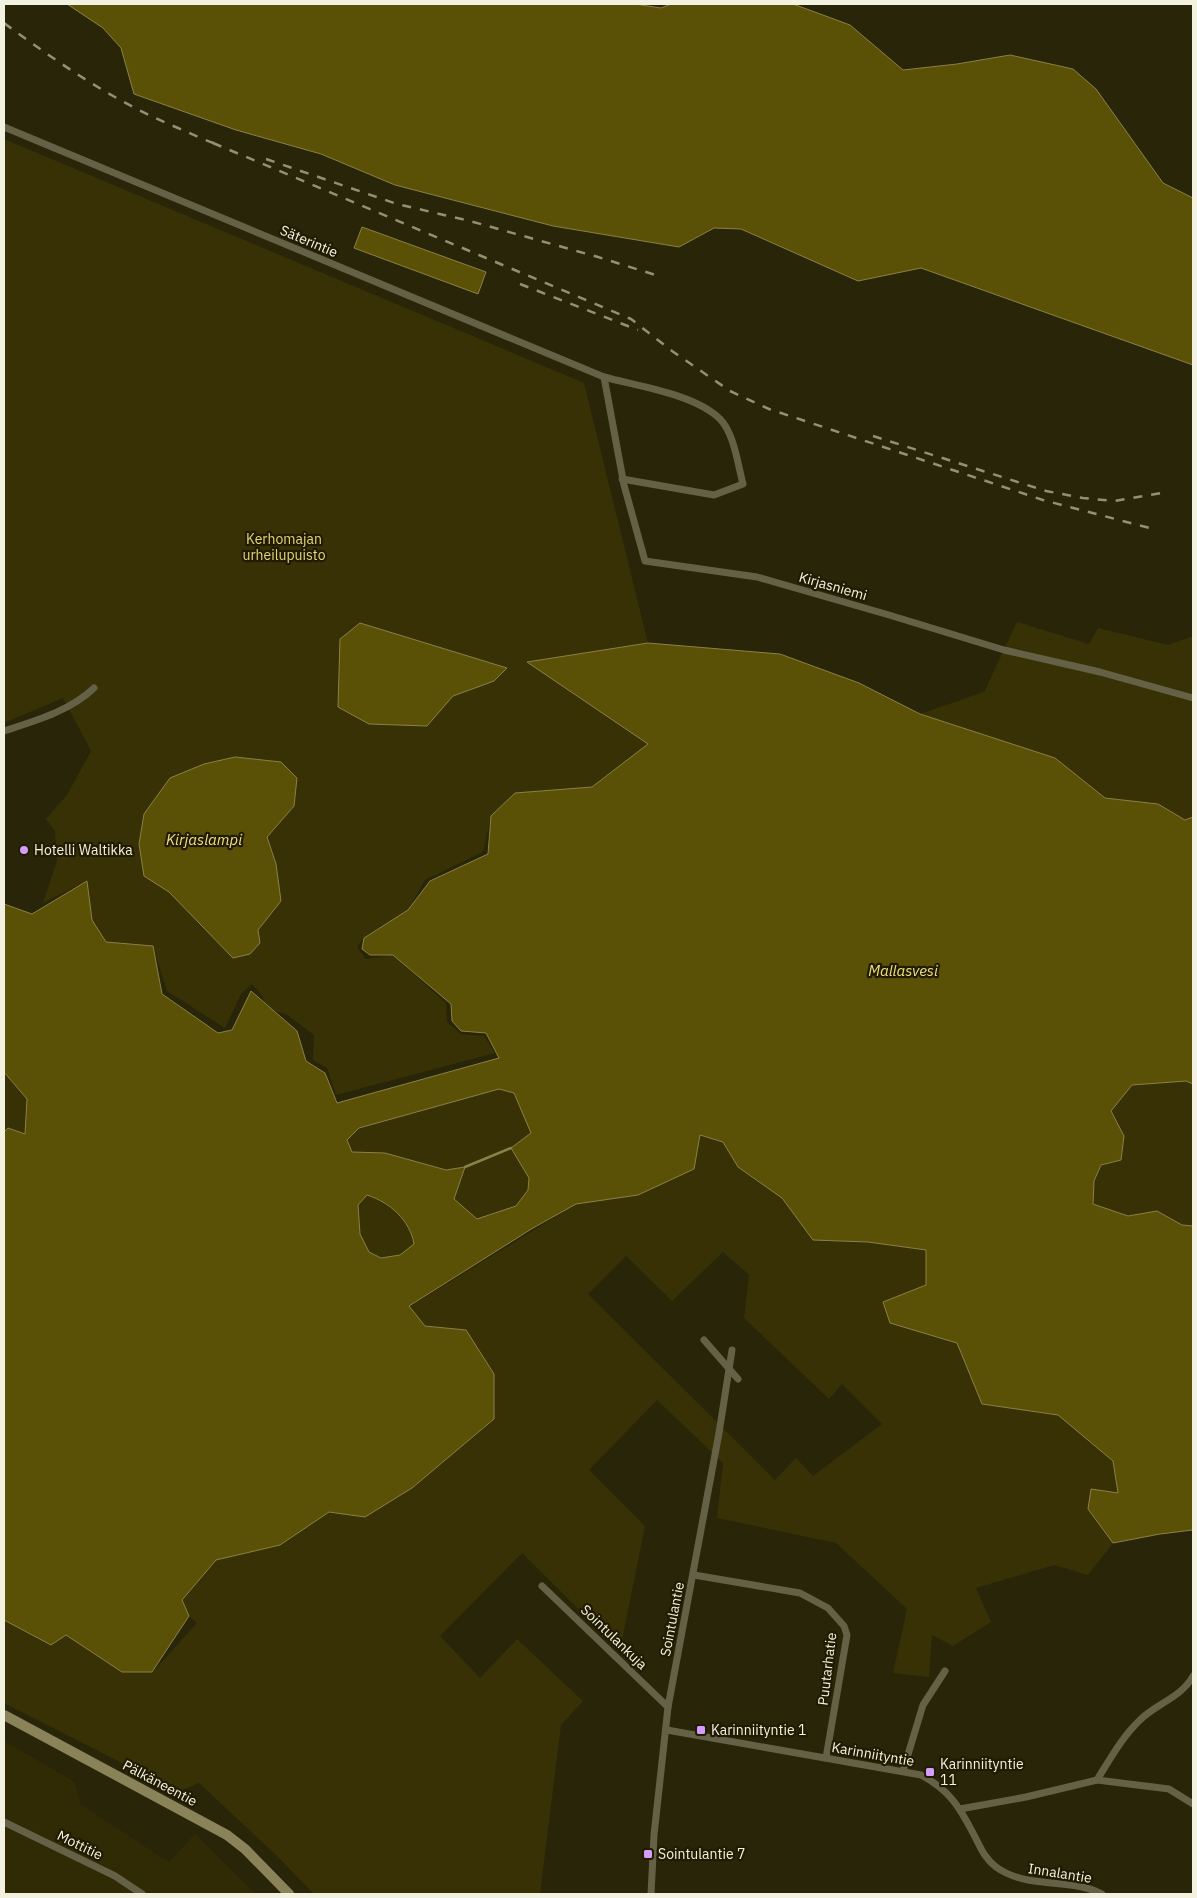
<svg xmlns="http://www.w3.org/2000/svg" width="1197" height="1898" viewBox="0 0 1197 1898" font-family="'IBM Plex Sans',sans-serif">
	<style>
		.built { fill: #302b05 }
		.green { fill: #383106; fill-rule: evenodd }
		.water { fill: #5b5106; stroke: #898147; fill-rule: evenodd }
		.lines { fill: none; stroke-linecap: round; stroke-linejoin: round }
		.stream { stroke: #898147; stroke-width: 2.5 }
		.street { stroke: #656147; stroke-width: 7 }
		.secondary { stroke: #8a835a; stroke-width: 10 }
		.rail { stroke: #939079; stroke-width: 2.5; stroke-dasharray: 9 9; stroke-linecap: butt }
		.poi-dot { fill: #d49cfb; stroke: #201b01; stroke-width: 2 }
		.labels { text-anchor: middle; stroke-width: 4.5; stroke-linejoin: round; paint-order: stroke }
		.street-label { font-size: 14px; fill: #f3f1e0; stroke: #201b01 }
		.park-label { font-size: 14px; fill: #e5d678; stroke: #201b01 }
		.poi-label { font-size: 14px; fill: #f3f1e0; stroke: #201b01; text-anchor: start }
		.water-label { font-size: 15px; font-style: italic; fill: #efe081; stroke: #201b01 }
	</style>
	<rect width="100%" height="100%" fill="#292508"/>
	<polygon class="built" points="4,1741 75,1782 80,1804 169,1862 195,1834 256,1894 4,1894"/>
	<g class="green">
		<polygon points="4,139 584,383 648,643 528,662 648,744 592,787 515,793 491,816 483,852 425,880 408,910 364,937 357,947 366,959 393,955 446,1003 447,1022 461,1034 484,1036 495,1053 336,1095 327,1068 313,1060 314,1035 286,1014 266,1009 263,997 252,984 241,994 225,1028 167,991 153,946 106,942 92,920 87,881 43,903 57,861 55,831 46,819 67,795 91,751 63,698 4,723"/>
		<polygon points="1017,622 1089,644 1098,628 1168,645 1193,636 1193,817 1185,820 1158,804 1105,798 1055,758 920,714 984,692"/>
		<polygon points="4,1072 27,1099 25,1134 9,1128 4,1132"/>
		<polygon points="1186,1081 1193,1084 1193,1226 1182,1225 1157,1211 1128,1216 1093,1205 1094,1181 1101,1165 1124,1136 1111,1111 1132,1084"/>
		<polygon points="499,1089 514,1093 532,1133 511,1148 529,1178 528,1190 516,1206 477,1219 454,1199 465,1167 446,1170 386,1153 352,1153 347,1140 359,1128"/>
		<path d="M 700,1135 L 723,1142 L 738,1167 L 782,1198 L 813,1240 L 868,1242 L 926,1250 L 926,1285 L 883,1302 L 890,1323 L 957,1343 L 982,1404 L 1058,1415 L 1113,1461 L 1118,1494 L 1091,1489 L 1088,1509 L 1113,1543 L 1088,1575 L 1054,1565 L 976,1588 L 991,1622 L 953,1646 L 932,1635 L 929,1677 L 893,1673 L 907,1609 L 836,1543 L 717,1518 L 723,1463 L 657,1400 L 589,1470 L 645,1526 L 620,1650 L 522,1553 L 440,1636 L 480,1678 L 517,1639 L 583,1701 L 561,1725 L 540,1894 L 314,1894 L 277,1856 L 199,1783 L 179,1792 L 4,1703 L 4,1620 L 50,1645 L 66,1635 L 122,1672 L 153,1672 L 197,1623 L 189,1616 L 182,1600 L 216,1560 L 280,1545 L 329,1512 L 365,1517 L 412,1488 L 494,1420 L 466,1330 L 425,1326 L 409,1307 L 576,1204 L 638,1195 ZM 723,1252 L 749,1275 L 744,1318 L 829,1399 L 842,1384 L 882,1424 L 813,1476 L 796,1458 L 775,1480 L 588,1294 L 626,1256 L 672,1301 Z"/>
		<path d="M 367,1195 C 389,1204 409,1220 414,1244 L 400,1255 L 381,1258 L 369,1252 L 360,1234 L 358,1204 Z"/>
	</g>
	<g class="water">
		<polygon points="67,4 635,4 661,8 671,4 793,4 850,25 903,70 957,64 1010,55 1073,69 1096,89 1163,183 1193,198 1193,365 921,268 858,281 741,229 714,228 679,247 553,226 395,185 321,154 236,130 134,94 121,48 103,28"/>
		<polygon points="362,227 486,272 478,294 354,248"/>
		<polygon points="360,623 507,668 494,681 453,696 427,726 369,724 338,707 340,639"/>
		<path d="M 648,643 L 780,654 L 859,683 L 920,714 L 1055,758 L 1105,798 L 1158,804 L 1185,820 L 1193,817 L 1193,1084 L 1186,1081 L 1132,1085 L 1111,1111 L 1124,1136 L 1121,1160 L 1101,1165 L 1094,1181 L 1093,1204 L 1128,1216 L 1157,1211 L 1182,1225 L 1193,1226 L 1193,1530 L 1160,1534 L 1113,1543 L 1088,1509 L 1091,1489 L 1118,1493 L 1113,1461 L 1058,1415 L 982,1404 L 957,1343 L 890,1323 L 883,1302 L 926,1285 L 926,1250 L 868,1242 L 813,1240 L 782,1198 L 738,1167 L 723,1142 L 700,1135 L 694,1169 L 638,1195 L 576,1204 L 533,1228 L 409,1306 L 425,1326 L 466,1330 L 494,1374 L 494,1419 L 412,1488 L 365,1517 L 329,1512 L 280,1545 L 216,1560 L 182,1600 L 189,1616 L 152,1672 L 122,1672 L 66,1635 L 51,1645 L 4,1620 L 4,1132 L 8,1128 L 25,1134 L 27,1099 L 4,1072 L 4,904 L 32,914 L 87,881 L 92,920 L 106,942 L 153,946 L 162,994 L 218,1033 L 232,1030 L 251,991 L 297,1031 L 306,1061 L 325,1073 L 337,1103 L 499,1058 L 486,1033 L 461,1031 L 452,1021 L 451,1004 L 393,955 L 370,955 L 362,949 L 364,938 L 408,910 L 430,881 L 488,854 L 491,816 L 515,793 L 592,787 L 648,744 L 527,662 ZM 499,1089 L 514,1093 L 531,1133 L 511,1148 L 529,1178 L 528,1190 L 516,1206 L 477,1219 L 454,1199 L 465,1167 L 446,1170 L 385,1153 L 352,1152 L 347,1140 L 359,1128 ZM 367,1195 C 389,1202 410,1220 414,1244 L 400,1255 L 381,1258 L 369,1252 L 360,1234 L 358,1205 Z"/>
		<polygon points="235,757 281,762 297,778 294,806 267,837 276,864 281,901 258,930 260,943 250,954 233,958 169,892 144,876 139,844 144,814 170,778 204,764"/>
	</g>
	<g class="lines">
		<polyline class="stream" points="465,1167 511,1148"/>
		<g class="street">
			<path d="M 4,127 L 604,377 C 637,386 695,394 720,419 C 734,433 738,465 743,484 L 714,495 L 622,479"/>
			<polyline points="604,377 624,485 645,561 757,577 889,615 1004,650 1100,672 1193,698"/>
			<path d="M 4,731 C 35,721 70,711 94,688"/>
			<polyline points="704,1340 738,1379"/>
			<polyline points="694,1575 800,1593 828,1608 844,1626 847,1635 826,1758"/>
			<polyline points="542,1586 668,1707"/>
			<path d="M 667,1730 L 921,1775 C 949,1790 959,1806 973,1833 C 980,1846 984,1858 996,1867 C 1028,1890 1069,1877 1102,1894"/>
			<polyline points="903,1771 923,1705 945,1671"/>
			<polyline points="1097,1780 1169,1789 1193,1804"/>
			<path d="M 960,1809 L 1026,1797 L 1097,1780 C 1110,1759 1122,1737 1140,1720 C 1156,1704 1182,1697 1193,1676"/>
			<polyline points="4,1822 115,1876 142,1894"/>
			<polyline points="651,1894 654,1835 668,1707 719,1433 732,1350"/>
		</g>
		<polyline class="secondary" points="4,1715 227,1835 245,1849 289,1894"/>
		<g class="rail">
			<path d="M 4,23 C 60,64 113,101 178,128 C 192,134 206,141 220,145"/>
			<polyline points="213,143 631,319 672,351 730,391 769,409 1043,500 1157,530"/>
			<polyline points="266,159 397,204 470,221 598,257 662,277"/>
			<polyline points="520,284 638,330"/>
			<polyline points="873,436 1046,491 1083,498 1114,501 1168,492"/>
		</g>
	</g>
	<g class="poi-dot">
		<circle cx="24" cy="850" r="5"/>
		<rect x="696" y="1725" width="10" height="10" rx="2.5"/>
		<rect x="925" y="1767" width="10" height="10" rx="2.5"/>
		<rect x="643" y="1849" width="10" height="10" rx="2.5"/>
	</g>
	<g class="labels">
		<g class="street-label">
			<text transform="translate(309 241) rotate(23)" y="5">Säterintie</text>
			<text transform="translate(833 586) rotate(16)" y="5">Kirjasniemi</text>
			<text transform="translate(672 1619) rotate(-79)" y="5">Sointulantie</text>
			<text transform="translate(614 1637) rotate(44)" y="5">Sointulankuja</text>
			<text transform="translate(827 1669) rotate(-83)" y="5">Puutarhatie</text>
			<text transform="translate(873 1754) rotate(10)" y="5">Karinniityntie</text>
			<text transform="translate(160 1783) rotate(28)" y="5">Pälkäneentie</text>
			<text transform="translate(80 1845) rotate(26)" y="5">Mottitie</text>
			<text transform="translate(1060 1873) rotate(9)" y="5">Innalantie</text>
		</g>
		<g class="park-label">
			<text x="284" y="544">Kerhomajan<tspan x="284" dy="16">urheilupuisto</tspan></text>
		</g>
		<g class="poi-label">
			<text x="34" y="855">Hotelli Waltikka</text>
			<text x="711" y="1735">Karinniityntie 1</text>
			<text x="940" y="1769">Karinniityntie<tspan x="940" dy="16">11</tspan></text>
			<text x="658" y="1859">Sointulantie 7</text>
		</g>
		<g class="water-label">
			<text x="204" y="845">Kirjaslampi</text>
			<text x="903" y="976">Mallasvesi</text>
		</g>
	</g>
	<rect width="1197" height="1898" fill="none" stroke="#f3f1e0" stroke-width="10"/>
</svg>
